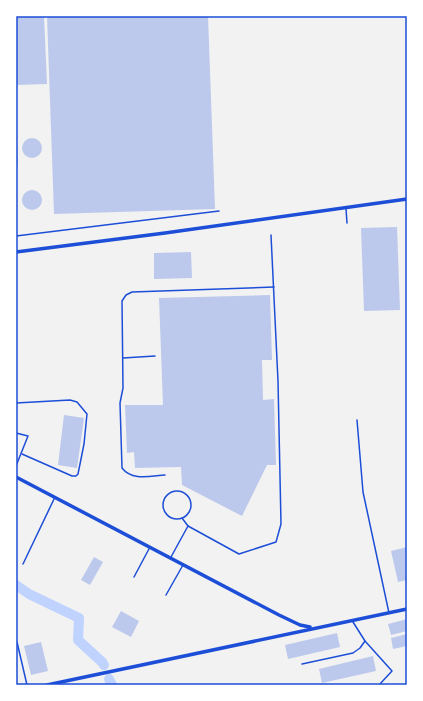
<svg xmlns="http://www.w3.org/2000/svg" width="423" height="701" viewBox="0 0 423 701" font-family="Inter,sans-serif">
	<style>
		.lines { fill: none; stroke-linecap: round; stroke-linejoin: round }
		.river { stroke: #bfd3fe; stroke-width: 10 }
		.building { fill: #bdc9ec }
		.service { stroke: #1d4ed8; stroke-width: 1.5 }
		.minor { stroke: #1d4ed8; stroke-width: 3.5 }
		.neatline { fill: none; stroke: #1d4ed8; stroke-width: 1.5 }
	</style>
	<rect width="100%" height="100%" fill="#f2f2f2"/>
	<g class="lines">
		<g class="river">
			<polyline points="16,585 29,594 79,618 78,640 102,662 104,665"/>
			<polyline points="109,679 112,685"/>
		</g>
	</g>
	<g class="building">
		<polygon points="16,16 44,16 47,84 16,85"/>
		<polygon points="47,16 208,16 215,209 54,214"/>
		<circle cx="32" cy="148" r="10"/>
		<polygon points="16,141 17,141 18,166 16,166"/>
		<circle cx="32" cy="200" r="10"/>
		<polygon points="397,227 400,310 364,311 361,228"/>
		<polygon points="191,252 192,278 154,279 154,253"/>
		<polygon points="270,295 272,360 262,360 263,400 274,399 276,465 267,465 242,516 182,485 181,467 135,468 134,452 127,453 125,405 163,405 159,298"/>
		<polygon points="64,415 84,418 77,468 58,465"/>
		<polygon points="407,547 407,580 398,582 391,551"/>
		<polygon points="94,557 103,562 90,585 81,580"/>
		<polygon points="121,611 139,621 131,637 112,627"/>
		<polygon points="407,619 407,631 391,635 388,624"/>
		<polygon points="337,633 340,647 288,659 285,645"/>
		<polygon points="407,634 407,646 393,649 391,638"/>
		<polygon points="41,642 48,671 31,675 24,646"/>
		<polygon points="373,656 376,671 322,683 319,669"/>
	</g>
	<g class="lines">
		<g class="service">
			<polyline points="346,209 347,223"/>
			<polyline points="16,236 219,211"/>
			<polyline points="123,358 155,356"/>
			<polyline points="16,403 70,400 77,402 87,414 84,444 78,474 76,476 72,476 22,454"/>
			<polyline points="357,420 363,492 389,613"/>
			<polyline points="16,433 28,436 16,466"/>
			<path d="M 165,475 C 150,476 132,481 122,468 L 120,403 L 123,388 L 122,301 L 126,295 L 132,292 L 274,287"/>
			<circle cx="177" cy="505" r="14"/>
			<polyline points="182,518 188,526 239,554 276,542 281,524 278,381 271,235"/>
			<polyline points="171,557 188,526"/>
			<polyline points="23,564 55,497"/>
			<polyline points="134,577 150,547"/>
			<polyline points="166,595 183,565"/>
			<polyline points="353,622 365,641 392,671 379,685"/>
			<polyline points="17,642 27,685"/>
			<polyline points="302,664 353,653 360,648 365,641"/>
		</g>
		<g class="minor">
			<polyline points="16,252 165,233 407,199"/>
			<polyline points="16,477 279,615 300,625 310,627"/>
			<polyline points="47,685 407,609"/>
		</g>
	</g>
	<rect width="423" height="701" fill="none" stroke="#ffffff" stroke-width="34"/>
	<rect x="17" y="17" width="389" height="667" class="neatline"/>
</svg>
